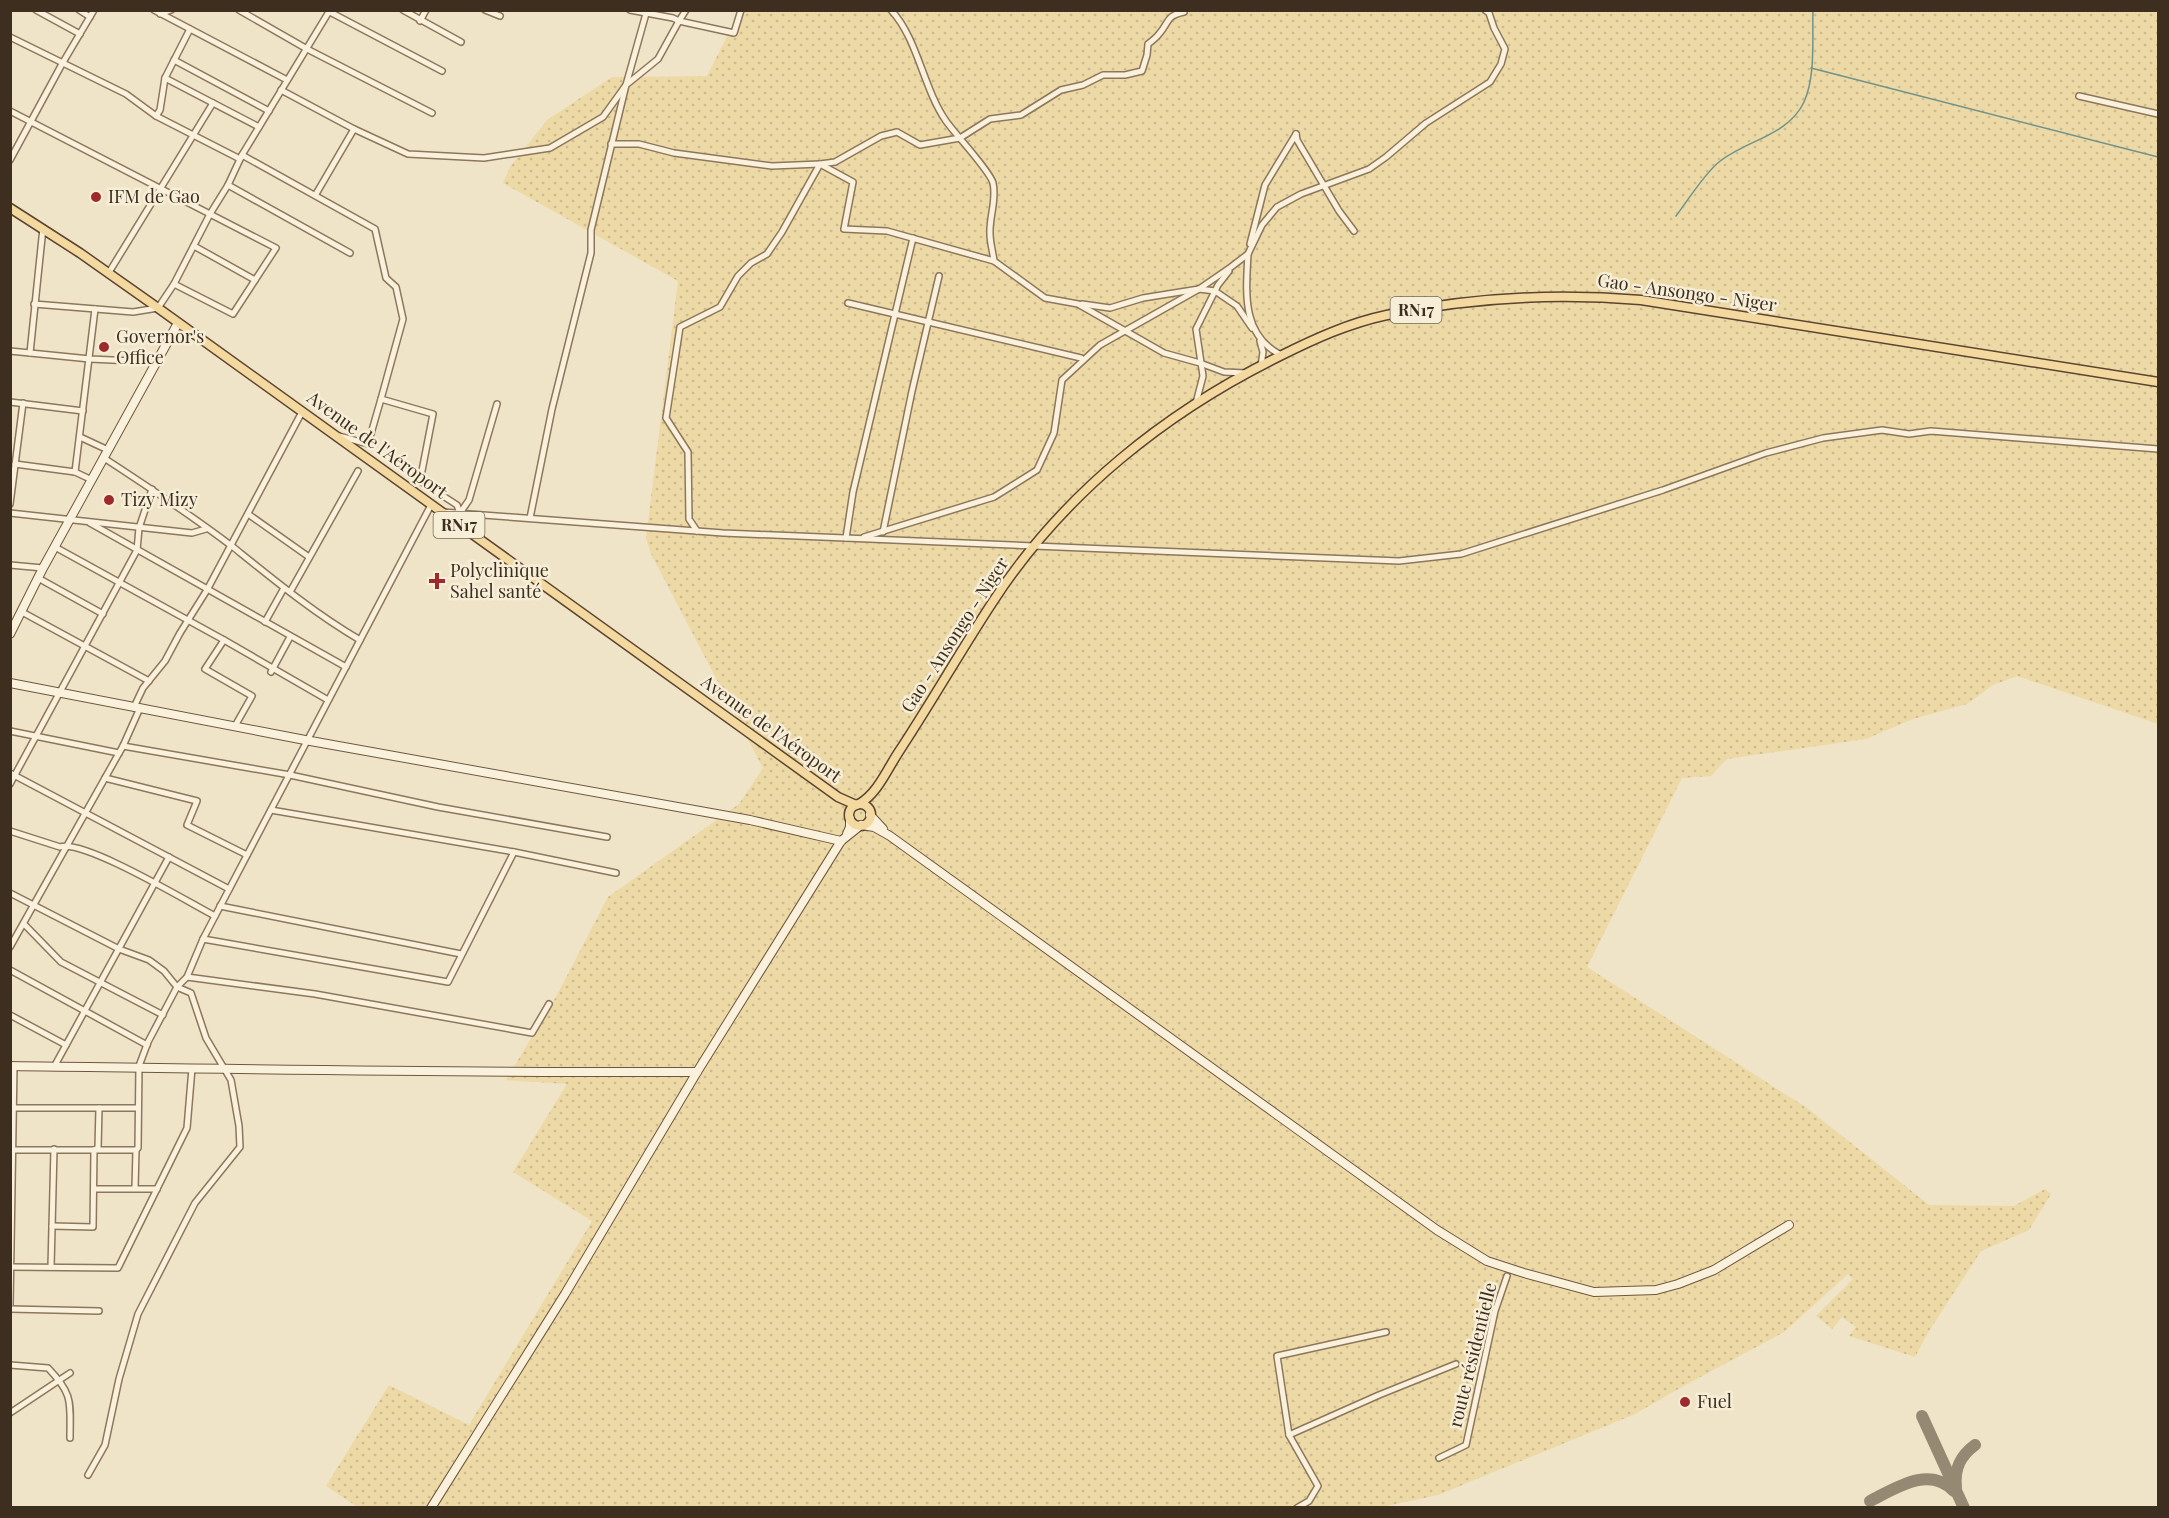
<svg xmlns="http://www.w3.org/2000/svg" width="2169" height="1518" viewBox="0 0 2169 1518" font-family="'Playfair Display',serif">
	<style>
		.sand { fill: url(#sand-dots) }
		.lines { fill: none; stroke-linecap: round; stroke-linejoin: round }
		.stream { stroke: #6f938a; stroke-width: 1.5 }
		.taxiway { stroke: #968974; stroke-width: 12 }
		.street-casing { stroke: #8d765c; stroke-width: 8 }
		.secondary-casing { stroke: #6f573f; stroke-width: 10 }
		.primary-casing { stroke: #5b4430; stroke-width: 11 }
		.street { stroke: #faf1dc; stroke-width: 5 }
		.secondary { stroke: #faf1dc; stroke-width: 8 }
		.primary { stroke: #f3d9a0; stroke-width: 8 }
		.poi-dot { fill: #9e2a2b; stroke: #f7eed8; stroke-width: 2 }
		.labels { text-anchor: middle; stroke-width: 5; stroke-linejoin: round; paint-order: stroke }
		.shield { fill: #f7eed8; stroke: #756857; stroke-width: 1.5 }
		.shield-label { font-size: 16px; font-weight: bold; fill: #3d2e20 }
		.poi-label { font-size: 18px; fill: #3d2e20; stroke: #f7eed8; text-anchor: start }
		.street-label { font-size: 18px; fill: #3d2e20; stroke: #f7eed8 }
	</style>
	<defs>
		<pattern id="sand-dots" width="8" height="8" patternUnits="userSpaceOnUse" patternTransform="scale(1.5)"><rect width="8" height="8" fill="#ecd9a5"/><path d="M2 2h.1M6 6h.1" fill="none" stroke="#cbbb8e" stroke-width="1.8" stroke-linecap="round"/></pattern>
	</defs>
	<rect width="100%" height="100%" fill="#f0e4c8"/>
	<polygon class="sand" points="740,11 2158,11 2158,724 2017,676 1993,685 1967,704 1913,719 1866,739 1727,759 1711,776 1682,778 1587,967 1807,1108 1929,1205 2014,1206 2045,1189 2051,1194 2029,1230 1981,1251 1929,1331 1915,1357 1849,1336 1856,1327 1842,1317 1832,1329 1816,1316 1853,1279 1848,1274 1784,1332 1680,1388 1635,1414 1438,1495 1382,1507 359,1508 326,1486 389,1385 469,1425 592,1221 513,1172 567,1084 506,1080 557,995 608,897 739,804 763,768 651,554 646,538 678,281 503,183 510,167 547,120 612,77 707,76"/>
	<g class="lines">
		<g class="stream">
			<polyline points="1811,68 2158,157"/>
			<path d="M 1676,216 C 1688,200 1705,173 1719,162 C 1746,140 1788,136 1804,102 C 1816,75 1812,39 1813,10"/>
		</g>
		<g class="taxiway">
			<polyline points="1922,1416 1964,1508"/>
			<path d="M 1956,1487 C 1954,1469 1960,1456 1975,1445"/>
			<path d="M 1870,1501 C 1896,1488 1929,1465 1954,1491"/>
		</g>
		<g class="street-casing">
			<g id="street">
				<polyline points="36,10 80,34"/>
				<polyline points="79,10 90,17"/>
				<polyline points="154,10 287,80"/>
				<polyline points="239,10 307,49 432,113"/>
				<polyline points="403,10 461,42"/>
				<polyline points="485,10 500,16"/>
				<polyline points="630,10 673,18 679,21 686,10"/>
				<path d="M 891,10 C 918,39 923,88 946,121 C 955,134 990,171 993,183 C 997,200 989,217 990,234 C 990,243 993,252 994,261 L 1045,298 L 1078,304 L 1164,353 L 1200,363 L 1224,372 L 1246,373"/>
				<polyline points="328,11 442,71"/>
				<polyline points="160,14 171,10"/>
				<polyline points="420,21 426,10"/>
				<polyline points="190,29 165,78 259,127"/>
				<polyline points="10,37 126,94 156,116 240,159"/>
				<polyline points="174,60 269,111"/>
				<polyline points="281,90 354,129"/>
				<polyline points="2079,96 2158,114"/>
				<polyline points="10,111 276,248 233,314 174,284"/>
				<polyline points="156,116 160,110 165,78"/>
				<polyline points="1296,134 1297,140 1339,211 1354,231"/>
				<polyline points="611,144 639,144 674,153 772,166 820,164 853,182 844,229 887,231 994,261"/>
				<polyline points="242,155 375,229 386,278 396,287 403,319 381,399 433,414 420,481 457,505 460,513"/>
				<polyline points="10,160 62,64 94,10"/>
				<polyline points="228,185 350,253"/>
				<polyline points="316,194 354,129 408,154 484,158 550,148 603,117 626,85 647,10"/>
				<polyline points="1250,244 1265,185 1296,134"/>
				<polyline points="194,246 255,280"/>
				<path d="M 1248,254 C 1246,292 1241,335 1281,355"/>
				<polyline points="108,274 213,103"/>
				<polyline points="848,303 1081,358"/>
				<polyline points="34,304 133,312 158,308 174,284 210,214 228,185 242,155 330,10"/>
				<polyline points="1082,304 1110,308 1143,298 1199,289 1215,291 1237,306 1252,328"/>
				<polyline points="1260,341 1263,352 1261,366"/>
				<polyline points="10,351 90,359 155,362"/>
				<polyline points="30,353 43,228"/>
				<polyline points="10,402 83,411"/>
				<polyline points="1196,403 1203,376 1196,329 1218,285 1229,271"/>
				<polyline points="339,436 368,444 381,399"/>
				<polyline points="80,437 108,450"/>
				<path d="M 104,458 C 147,486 191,515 233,547 C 274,580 314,613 360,640"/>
				<polyline points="15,464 75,472 92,480"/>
				<polyline points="75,472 95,309"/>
				<polyline points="10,504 23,403"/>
				<polyline points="443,512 723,533 1399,561 1461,554 1663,490 1766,453 1823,438 1882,430 1909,434 1931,431 2158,449"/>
				<polyline points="10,513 192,533 206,529"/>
				<polyline points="460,513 469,500 497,404"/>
				<polyline points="248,514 309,557"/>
				<polyline points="530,518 552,409 591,253 591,230 626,85 658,59 679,21 734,33 741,10"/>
				<polyline points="90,523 346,667"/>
				<path d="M 697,531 L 689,519 L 688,452 L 666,418 L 680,327 L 720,307 L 738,276 L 751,263 L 767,254 L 782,232 L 820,164 L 835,162 L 881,136 L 897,132 L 920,145 L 960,138 L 990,119 L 1021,115 L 1061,90 L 1083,85 L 1103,75 L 1125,75 L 1142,71 L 1147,55 L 1148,44 C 1152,41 1156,38 1159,34 C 1170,22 1165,16 1184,12"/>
				<polyline points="883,532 912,391 939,276"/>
				<polyline points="864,537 994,497 1037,470 1054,433 1062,380 1100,345 1199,289 1231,267 1248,254 1262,225 1277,207 1301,194 1369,169 1386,157 1426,123 1490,82 1501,64 1505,49 1494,28 1489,13 1485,10"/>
				<polyline points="846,538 853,492 913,238"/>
				<polyline points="55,547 224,640 205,669 252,696 235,726"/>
				<polyline points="10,565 43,568"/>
				<polyline points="38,578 103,614"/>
				<polyline points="290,592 358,471"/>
				<polyline points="22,612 149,681"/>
				<polyline points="265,622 284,588"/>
				<polyline points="224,640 328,700"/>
				<polyline points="271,672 290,637"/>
				<polyline points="134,707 143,688 165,661 180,633 207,590 302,412"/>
				<polyline points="10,731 119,753"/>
				<polyline points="123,746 290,775 438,807 607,837"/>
				<polyline points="10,773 229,889"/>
				<polyline points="105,778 197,801 187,825 247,855"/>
				<polyline points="10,784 137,550 139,528 152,489"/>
				<polyline points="271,810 514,852 616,873"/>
				<path d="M 10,831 L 60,847 C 84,839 188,902 215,916"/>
				<polyline points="10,893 119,949 149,960 164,971 177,987 191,993 206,1038 231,1080 239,1126 240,1147 195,1203 138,1314 119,1379 105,1445 88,1475"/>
				<polyline points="220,906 461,954"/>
				<polyline points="24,924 61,962 163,1015"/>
				<polyline points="203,939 448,982 514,852"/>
				<polyline points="10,947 123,746 140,708"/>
				<polyline points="10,970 147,1045"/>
				<polyline points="187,977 315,994 532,1033 549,1004"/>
				<polyline points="10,1015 66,1045"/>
				<polyline points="54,1067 169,857"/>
				<polyline points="14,1108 138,1108"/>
				<polyline points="13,1150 136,1150"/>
				<polyline points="135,1188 136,1150 138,1148 139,1066 148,1042 177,987 187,977 203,939 431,505"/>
				<polyline points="94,1189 157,1189"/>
				<polyline points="52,1226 93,1227 94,1150 98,1148 99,1108"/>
				<polyline points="10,1267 118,1268 187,1128 192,1068"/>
				<polyline points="51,1267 54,1149"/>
				<polyline points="10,1305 14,1066"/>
				<polyline points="10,1309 99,1311"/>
				<path d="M 10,1365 L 48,1368 C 74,1395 70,1403 70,1438"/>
				<polyline points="10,1413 70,1373"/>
				<polyline points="1289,1435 1277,1356 1386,1332"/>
				<polyline points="1439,1458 1466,1445 1495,1311 1507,1276"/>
				<polyline points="1297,1508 1309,1501 1318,1486 1289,1435 1379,1395 1456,1364"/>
			</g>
		</g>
		<g class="secondary-casing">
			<g id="secondary">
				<polyline points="10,634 43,568 178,323"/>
				<polyline points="10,683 305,740 750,820 841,841"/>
				<polyline points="870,815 883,829"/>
				<polyline points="862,825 874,827 890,836 1437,1230 1487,1261 1524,1273 1594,1292 1656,1290 1678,1284 1714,1270 1789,1225"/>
				<polyline points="847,834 850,827 850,819"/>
				<path d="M 10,1066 C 239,1069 468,1073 697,1072"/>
				<polyline points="431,1508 565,1294 697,1072 841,841 861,825"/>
			</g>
		</g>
		<g class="primary-casing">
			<g id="primary">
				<polyline points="10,208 80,253 158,308 838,797 856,805"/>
				<path d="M 859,804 C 877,794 887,770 898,753 C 931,703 961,650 994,600 C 1064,493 1166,412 1280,356 C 1314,339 1349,323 1387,315 C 1472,297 1555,293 1641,300 L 2158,382"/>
				<circle cx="860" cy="815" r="11"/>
			</g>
		</g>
		<use href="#street" class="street"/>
		<use href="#secondary" class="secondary"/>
		<use href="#primary" class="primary"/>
	</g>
	<g class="poi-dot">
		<circle cx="96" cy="197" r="6"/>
		<circle cx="104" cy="347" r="6"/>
		<circle cx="109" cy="500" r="6"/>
		<path d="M434 572h6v6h6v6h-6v6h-6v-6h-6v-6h6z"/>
		<circle cx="1685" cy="1402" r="6"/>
	</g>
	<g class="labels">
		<g class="shield">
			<rect x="1390.5" y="297" width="51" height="26" rx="4.5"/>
			<rect x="433.5" y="512" width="51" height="26" rx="4.5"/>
		</g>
		<g class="shield-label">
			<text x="1416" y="316">RN17</text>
			<text x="459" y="531">RN17</text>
		</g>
		<g class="poi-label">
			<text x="108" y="203">IFM de Gao</text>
			<text x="116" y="343">Governor's<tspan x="116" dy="21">Office</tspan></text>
			<text x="121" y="506">Tizy Mizy</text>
			<text x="450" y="577">Polyclinique<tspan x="450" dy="21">Sahel santé</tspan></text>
			<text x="1697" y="1408">Fuel</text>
		</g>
		<g class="street-label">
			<text transform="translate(1687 293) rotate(8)" y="6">Gao - Ansongo - Niger</text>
			<text transform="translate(377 445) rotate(36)" y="6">Avenue de l'Aéroport</text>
			<text transform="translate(955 635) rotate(-57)" y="6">Gao - Ansongo - Niger</text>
			<text transform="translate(771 729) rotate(36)" y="6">Avenue de l'Aéroport</text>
			<text transform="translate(1473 1355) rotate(-76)" y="6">route résidentielle</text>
		</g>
	</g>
	<rect width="2169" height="1518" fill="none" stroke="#3d2e20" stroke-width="24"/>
</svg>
